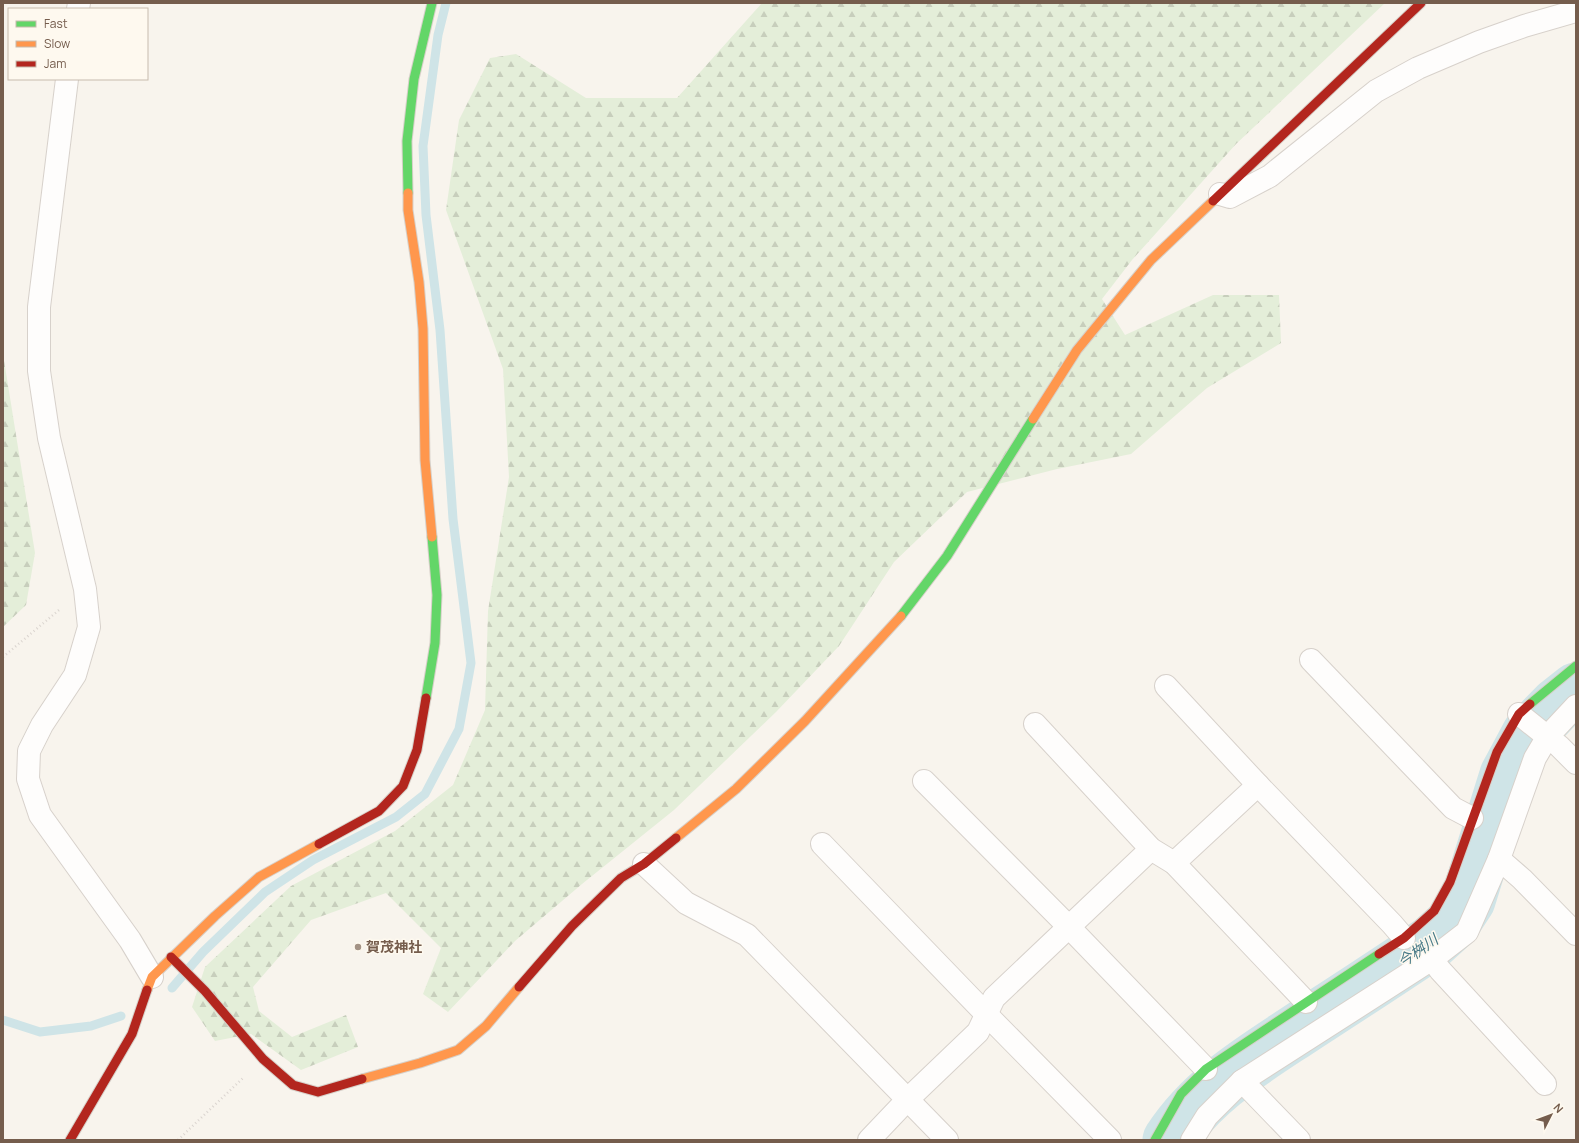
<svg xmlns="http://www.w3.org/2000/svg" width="1579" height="1143" viewBox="0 0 1579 1143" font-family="Manrope,'Noto Sans JP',sans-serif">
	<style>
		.forest { fill: url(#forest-firs) }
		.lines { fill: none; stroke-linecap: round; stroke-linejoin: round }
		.stream { stroke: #cfe4e7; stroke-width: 9 }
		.river { stroke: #cfe4e7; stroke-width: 55 }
		.street-casing { stroke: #d7d1cb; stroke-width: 24 }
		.fast-casing { stroke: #d7d0c9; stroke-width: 11 }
		.slow-casing { stroke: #d7d0c9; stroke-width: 11 }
		.jam-casing { stroke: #d7d0c9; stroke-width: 11 }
		.path { stroke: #dad4cf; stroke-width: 2.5; stroke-dasharray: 1 3; stroke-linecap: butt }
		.street { stroke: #fefdfc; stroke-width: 22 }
		.fast { stroke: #63d668; stroke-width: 9 }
		.slow { stroke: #ff974d; stroke-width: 9 }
		.jam { stroke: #b3261e; stroke-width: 9 }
		.poi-dot { fill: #a39285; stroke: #fef9ef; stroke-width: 1.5 }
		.labels { text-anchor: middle; stroke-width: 3; stroke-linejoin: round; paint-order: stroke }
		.poi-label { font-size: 14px; font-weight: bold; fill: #755d4d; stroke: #fef9ef; text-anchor: start }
		.water-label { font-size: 15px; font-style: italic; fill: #487a87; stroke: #fef9ef }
	</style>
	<defs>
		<pattern id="forest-firs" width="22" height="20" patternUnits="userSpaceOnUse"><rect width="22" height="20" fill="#e4eed9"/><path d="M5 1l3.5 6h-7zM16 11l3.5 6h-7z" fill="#c7cebc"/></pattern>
	</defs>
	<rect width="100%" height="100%" fill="#f8f4ed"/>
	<g class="forest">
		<polygon points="762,3 1385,3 1236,144 1132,260 1102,299 1125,335 1213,295 1279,295 1281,343 1207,388 1131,454 1057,469 967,492 894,562 839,646 776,712 674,810 582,884 515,941 448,1012 423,994 441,948 386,893 311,920 253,987 259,1011 292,1037 346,1015 358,1047 301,1070 251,1034 215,1041 192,1007 205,967 291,886 395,831 453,785 485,710 488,611 509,477 503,369 446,210 459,120 490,58 516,54 586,98 677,98"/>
		<polygon points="3,354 35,553 26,605 3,627"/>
	</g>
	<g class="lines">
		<g class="stream">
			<polyline points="172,988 203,952 265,892 313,860 396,817 425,794 459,729 471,663 453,519 440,330 426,215 423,146 438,35 446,3"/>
			<polyline points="3,1020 40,1032 91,1026 121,1016"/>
		</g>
		<path class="river" d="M 1170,1140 C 1204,1088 1255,1059 1306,1025 C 1348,998 1389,971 1431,943 L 1453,923 L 1468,900 L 1507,775 L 1529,734 L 1557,705 L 1576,690"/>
		<g class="street-casing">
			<g id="street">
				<polyline points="78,9 79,3"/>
				<polyline points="67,79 39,307 39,371 49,438 85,589 89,627 75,675 42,725 29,751 28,779 40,815 130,940 152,977"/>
				<polyline points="1220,194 1230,197 1270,176 1376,91 1418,68 1479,42 1524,26 1576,11"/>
				<polyline points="1311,660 1453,808 1472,818"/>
				<polyline points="1166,686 1258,785 1392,924 1404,938"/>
				<polyline points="1519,714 1559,746 1576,763"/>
				<polyline points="1035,724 1151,849 1174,863 1306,1002"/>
				<polyline points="924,781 1069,927 1206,1069"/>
				<polyline points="822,844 987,1015 1110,1140"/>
				<polyline points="1499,859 1522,879 1576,934"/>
				<polyline points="1174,863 1258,785"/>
				<polyline points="644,864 686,903 747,935 947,1140"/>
				<polyline points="1432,959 1440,970 1545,1084"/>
				<polyline points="1242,1081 1299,1140"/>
				<polyline points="869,1140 908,1099 978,1032 994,998 1151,849"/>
				<polyline points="1192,1140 1207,1116 1242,1081 1432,959 1467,932 1499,859 1535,758 1548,736 1576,706"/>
			</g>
		</g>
		<g class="fast-casing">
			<g id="fast">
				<polyline points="408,193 407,141 414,79 432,3"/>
				<polyline points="901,616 947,556 1033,419"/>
				<polyline points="426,698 435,643 437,595 432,537"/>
				<polyline points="1530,704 1576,666"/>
				<polyline points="1155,1140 1181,1094 1206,1069 1379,954"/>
			</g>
		</g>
		<g class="slow-casing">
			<g id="slow">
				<polyline points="408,193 408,210 419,282 423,329 425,460 432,537"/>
				<polyline points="1033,419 1077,350 1151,260 1213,201"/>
				<polyline points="676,838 736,789 805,721 901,616"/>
				<polyline points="147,990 152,977 215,916 259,877 319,844"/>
				<polyline points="362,1079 420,1063 458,1050 486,1026 519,987"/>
			</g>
		</g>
		<g class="jam-casing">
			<g id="jam">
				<polyline points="1213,201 1421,3"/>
				<polyline points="319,844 379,811 403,786 417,750 426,698"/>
				<polyline points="1379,954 1404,938 1434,911 1450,882 1497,752 1519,714 1530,704"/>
				<polyline points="171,957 205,991 263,1059 293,1085 318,1092 362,1079"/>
				<polyline points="519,987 572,926 621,878 644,864 676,838"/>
				<polyline points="70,1140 132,1034 147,990"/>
			</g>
		</g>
		<g class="path">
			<polyline points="3,657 59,610"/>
			<polyline points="178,1140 244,1077"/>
		</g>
		<use href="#street" class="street"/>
		<use href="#fast" class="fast"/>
		<use href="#slow" class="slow"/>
		<use href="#jam" class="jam"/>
	</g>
	<circle class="poi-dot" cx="358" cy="947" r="4"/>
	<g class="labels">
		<g class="poi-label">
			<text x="366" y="952">賀茂神社</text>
		</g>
		<g class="water-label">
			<text transform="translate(1418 951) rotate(-35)" y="5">今桝川</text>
		</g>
	</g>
	<rect width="1579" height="1143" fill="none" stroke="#755d4d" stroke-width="8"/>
	<rect x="8" y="8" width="140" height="72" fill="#fef9ef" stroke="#c7bbae"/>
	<rect x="16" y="21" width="20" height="6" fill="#63d668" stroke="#c7bbae"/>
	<text x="44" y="28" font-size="12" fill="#755d4d">Fast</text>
	<rect x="16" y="41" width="20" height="6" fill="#ff974d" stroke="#c7bbae"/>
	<text x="44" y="48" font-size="12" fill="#755d4d">Slow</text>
	<rect x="16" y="61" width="20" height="6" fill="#b3261e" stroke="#c7bbae"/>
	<text x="44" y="68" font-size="12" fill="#755d4d">Jam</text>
	<g transform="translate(1551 1115) rotate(48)" stroke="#fef9ef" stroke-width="3" paint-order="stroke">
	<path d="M0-3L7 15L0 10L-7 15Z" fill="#755d4d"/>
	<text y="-6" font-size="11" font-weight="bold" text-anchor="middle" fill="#755d4d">N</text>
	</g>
</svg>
